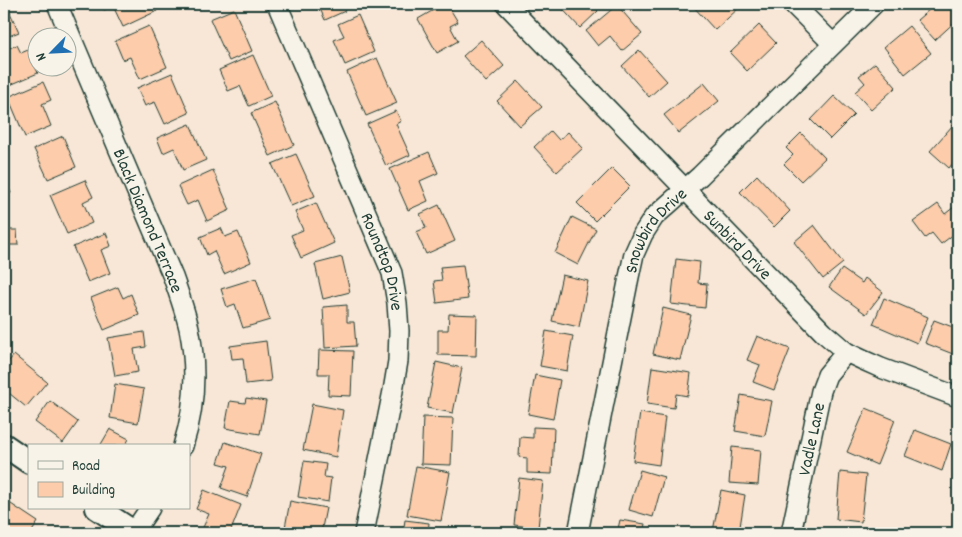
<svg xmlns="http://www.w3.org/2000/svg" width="962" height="537" viewBox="0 0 962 537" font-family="Dekko,sans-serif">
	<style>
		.building { fill: #fcccab; stroke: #1f3d34 }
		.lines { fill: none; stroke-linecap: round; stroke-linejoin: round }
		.minor-casing { stroke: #1f3d34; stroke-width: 22 }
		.tertiary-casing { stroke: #1f3d34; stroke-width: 26 }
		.minor { stroke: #f7f3e8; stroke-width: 19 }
		.tertiary { stroke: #f7f3e8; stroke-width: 22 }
		.labels { text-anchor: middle; stroke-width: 4; stroke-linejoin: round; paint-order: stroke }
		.street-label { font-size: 18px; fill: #1f3d34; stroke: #f7f3e8 }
	</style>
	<rect width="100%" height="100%" fill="#f8e7d6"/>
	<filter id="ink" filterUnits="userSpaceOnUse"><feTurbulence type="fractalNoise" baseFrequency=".02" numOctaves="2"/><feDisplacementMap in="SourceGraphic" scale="10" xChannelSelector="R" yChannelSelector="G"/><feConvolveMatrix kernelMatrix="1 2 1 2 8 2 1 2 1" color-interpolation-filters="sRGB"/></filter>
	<g filter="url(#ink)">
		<g class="building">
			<polygon points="4,4 6,4 19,32 4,38"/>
			<polygon points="101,4 153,4 157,11 123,27 113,6 104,10"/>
			<polygon points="318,4 341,4 345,11 325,20"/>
			<polygon points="444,4 447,4 458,22 450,26 458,41 437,53 418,19"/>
			<polygon points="558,4 592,4 598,11 580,28"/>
			<polygon points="691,4 738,4 741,6 715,30"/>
			<polygon points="936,4 958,4 958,19 935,40 917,20"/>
			<polygon points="617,5 642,34 622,51 610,36 598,46 586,31"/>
			<polygon points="234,9 252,51 229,61 210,19"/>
			<polygon points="358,15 374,52 345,65 334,40 344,36 338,24"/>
			<polygon points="759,25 776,43 747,71 730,53"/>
			<polygon points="149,26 167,67 140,79 130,57 123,60 115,41"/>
			<polygon points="909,26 931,53 905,74 884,47"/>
			<polygon points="481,40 504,66 486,82 463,56"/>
			<polygon points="17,45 21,53 28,50 38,73 10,85 4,72 4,50"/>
			<polygon points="639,50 667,81 649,97 622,66"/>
			<polygon points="253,55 271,96 249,106 240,86 228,91 219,70"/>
			<polygon points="377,58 397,103 366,116 347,72"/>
			<polygon points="875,63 896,87 871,110 855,92 865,83 859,76"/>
			<polygon points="172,73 189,113 165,124 155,102 145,106 137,88"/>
			<polygon points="518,81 542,107 520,126 497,101"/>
			<polygon points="43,82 51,100 42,104 51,126 25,137 8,97"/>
			<polygon points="704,83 719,101 679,133 664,115"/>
			<polygon points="834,96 854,115 830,139 811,120"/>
			<polygon points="275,102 294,145 270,156 251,113"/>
			<polygon points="396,111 401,121 396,124 410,155 386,166 367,124"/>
			<polygon points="190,124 206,160 183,170 174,148 163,153 157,138"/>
			<polygon points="953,125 958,129 958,157 949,168 930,151"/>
			<polygon points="551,131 559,140 568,132 583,148 557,172 534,147"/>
			<polygon points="801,133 825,158 801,181 784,164 793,155 786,148"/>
			<polygon points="63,136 76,167 48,179 34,149"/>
			<polygon points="429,152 438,173 420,181 428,201 408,210 390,169"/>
			<polygon points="296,154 315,196 291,206 272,164"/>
			<polygon points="612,168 630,186 595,221 577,203"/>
			<polygon points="213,170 230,210 207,221 198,200 187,205 178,186"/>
			<polygon points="757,175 790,211 774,227 740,192"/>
			<polygon points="4,178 11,193 4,196"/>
			<polygon points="85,180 93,197 83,202 92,223 67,234 50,195"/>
			<polygon points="316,203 334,243 301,258 291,235 303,230 295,212"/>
			<polygon points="938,204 945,214 954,207 958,212 958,231 941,244 932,233 925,238 913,222"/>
			<polygon points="439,205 455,241 426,254 416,232 426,228 420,214"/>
			<polygon points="572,217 596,229 578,265 555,253"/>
			<polygon points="4,218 6,218 7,230 17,230 18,245 7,245 8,258 4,259"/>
			<polygon points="814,225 843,263 823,279 794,242"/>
			<polygon points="221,228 225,237 238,232 251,262 224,274 214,251 207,255 200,237"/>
			<polygon points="106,233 111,246 101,250 110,273 88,282 73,247"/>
			<polygon points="342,257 350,292 323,299 315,264"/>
			<polygon points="676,259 700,262 698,283 707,284 705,308 671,304"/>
			<polygon points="463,265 468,299 437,303 434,281 442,280 440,267"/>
			<polygon points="842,269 862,283 865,278 883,292 866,314 829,287"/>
			<polygon points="562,275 588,281 579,327 552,321"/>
			<polygon points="256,278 270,320 243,328 235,304 227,307 221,289"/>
			<polygon points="118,287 123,298 131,294 139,315 104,330 91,298"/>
			<polygon points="884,298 928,317 917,343 873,324"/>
			<polygon points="347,305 347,322 354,322 356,346 325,348 323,307"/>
			<polygon points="663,308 691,315 680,360 653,354"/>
			<polygon points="449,314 477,315 476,356 438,355 438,330 448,330"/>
			<polygon points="934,320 958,329 958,356 925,343"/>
			<polygon points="546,331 573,336 567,371 540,366"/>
			<polygon points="144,332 146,347 134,349 138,372 115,376 108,338"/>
			<polygon points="757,336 790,349 774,390 753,382 760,365 747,360"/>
			<polygon points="266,341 271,381 246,384 243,358 232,359 230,346"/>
			<polygon points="319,350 353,351 351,396 328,395 329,374 318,374"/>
			<polygon points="14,355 47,382 26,407 4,389 4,367"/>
			<polygon points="436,362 462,368 453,413 427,408"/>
			<polygon points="652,367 691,373 688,396 676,394 674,408 647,404"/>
			<polygon points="535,375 560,380 553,419 528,414"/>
			<polygon points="115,384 144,389 138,423 110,418"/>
			<polygon points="741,395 772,401 765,436 735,431"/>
			<polygon points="246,398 266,401 260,434 225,428 230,401 245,403"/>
			<polygon points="50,401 78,422 63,443 35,422"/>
			<polygon points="312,404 343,410 336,457 303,450"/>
			<polygon points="866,408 895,420 877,465 847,452"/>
			<polygon points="640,413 665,417 659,465 633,461"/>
			<polygon points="423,417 453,418 451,465 421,464"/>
			<polygon points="533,427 554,428 552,474 527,473 527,458 519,457 520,437 533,438"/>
			<polygon points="110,429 129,439 125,446 100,446"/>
			<polygon points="915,430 951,444 942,471 905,456"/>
			<polygon points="225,442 261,454 247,497 221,488 229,466 218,463"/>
			<polygon points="732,447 761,450 758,485 729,483"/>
			<polygon points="304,461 326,464 324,477 331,478 328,502 298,497"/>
			<polygon points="416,466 450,472 441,521 407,515"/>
			<polygon points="640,470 664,477 653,517 629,510"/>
			<polygon points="840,472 866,475 861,522 836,519"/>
			<polygon points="519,478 543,481 538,528 514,525"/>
			<polygon points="204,490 241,505 230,533 204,533 201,532 209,514 196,509"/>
			<polygon points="721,490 745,495 739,533 728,533 713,531"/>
			<polygon points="290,501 326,508 321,533 284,533"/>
			<polygon points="8,502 38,522 31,533 4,533 4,508"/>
			<polygon points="405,520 429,523 428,533 403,533"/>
			<polygon points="620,520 645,524 643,533 617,533"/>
			<polygon points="833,528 865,532 864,533 832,533"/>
		</g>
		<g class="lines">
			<g class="minor-casing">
				<g id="minor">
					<path id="s1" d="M 57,4 L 173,277 C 179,294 185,311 189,328 C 197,367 195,408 183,446"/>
					<path id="s2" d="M 277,4 L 392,273 L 397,303 L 399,331 L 398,361 L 393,391 L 364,533"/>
					<path id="s3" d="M 506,4 L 824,333 L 846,352 L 863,360 L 881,368 L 958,397"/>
					<polyline points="793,4 833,44"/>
					<polyline points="133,533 150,508"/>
					<path id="s4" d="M 578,533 L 629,277 L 634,254 L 643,234 L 654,217 L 700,176 L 874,4"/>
					<path id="s5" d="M 791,533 L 821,391 L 827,375 L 846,352"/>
				</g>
			</g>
			<g class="tertiary-casing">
				<g id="tertiary">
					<polyline points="4,445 29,462"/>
					<polyline points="97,508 135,533"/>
				</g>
			</g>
			<use href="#minor" class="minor"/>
			<use href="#tertiary" class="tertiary"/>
		</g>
	</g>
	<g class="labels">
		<g class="street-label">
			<text dy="6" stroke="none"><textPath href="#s1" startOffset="235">Black Diamond Terrace</textPath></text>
			<text dy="6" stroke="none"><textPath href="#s4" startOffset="316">Snowbird Drive</textPath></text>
			<text dy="6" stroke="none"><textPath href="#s3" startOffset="334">Sunbird Drive</textPath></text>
			<text dy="6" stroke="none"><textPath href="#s2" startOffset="279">Roundtop Drive</textPath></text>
			<text dy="6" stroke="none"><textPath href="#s5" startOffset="96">Vadle Lane</textPath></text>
		</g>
	</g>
	<rect width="962" height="537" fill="none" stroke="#f7f3e8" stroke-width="20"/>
	<rect x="10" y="10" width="942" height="517" fill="none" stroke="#1f3d34" stroke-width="2" filter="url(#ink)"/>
	<rect x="28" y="444" width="162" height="65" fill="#f7f3e8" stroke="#a1aaa0"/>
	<rect x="38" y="461" width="25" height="8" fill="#f7f3e8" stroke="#a1aaa0"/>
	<text x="72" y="470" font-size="15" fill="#1f3d34">Road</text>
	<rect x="38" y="482" width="25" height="15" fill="#fcccab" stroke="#a1aaa0"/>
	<text x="72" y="494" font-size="15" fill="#1f3d34">Building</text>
	<g transform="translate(52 52) rotate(246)"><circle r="24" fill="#f7f3e8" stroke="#a1aaa0"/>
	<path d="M0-4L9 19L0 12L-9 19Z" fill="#1f6fb2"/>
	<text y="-8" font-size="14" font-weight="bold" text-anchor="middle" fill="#1f3d34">N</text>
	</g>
</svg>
